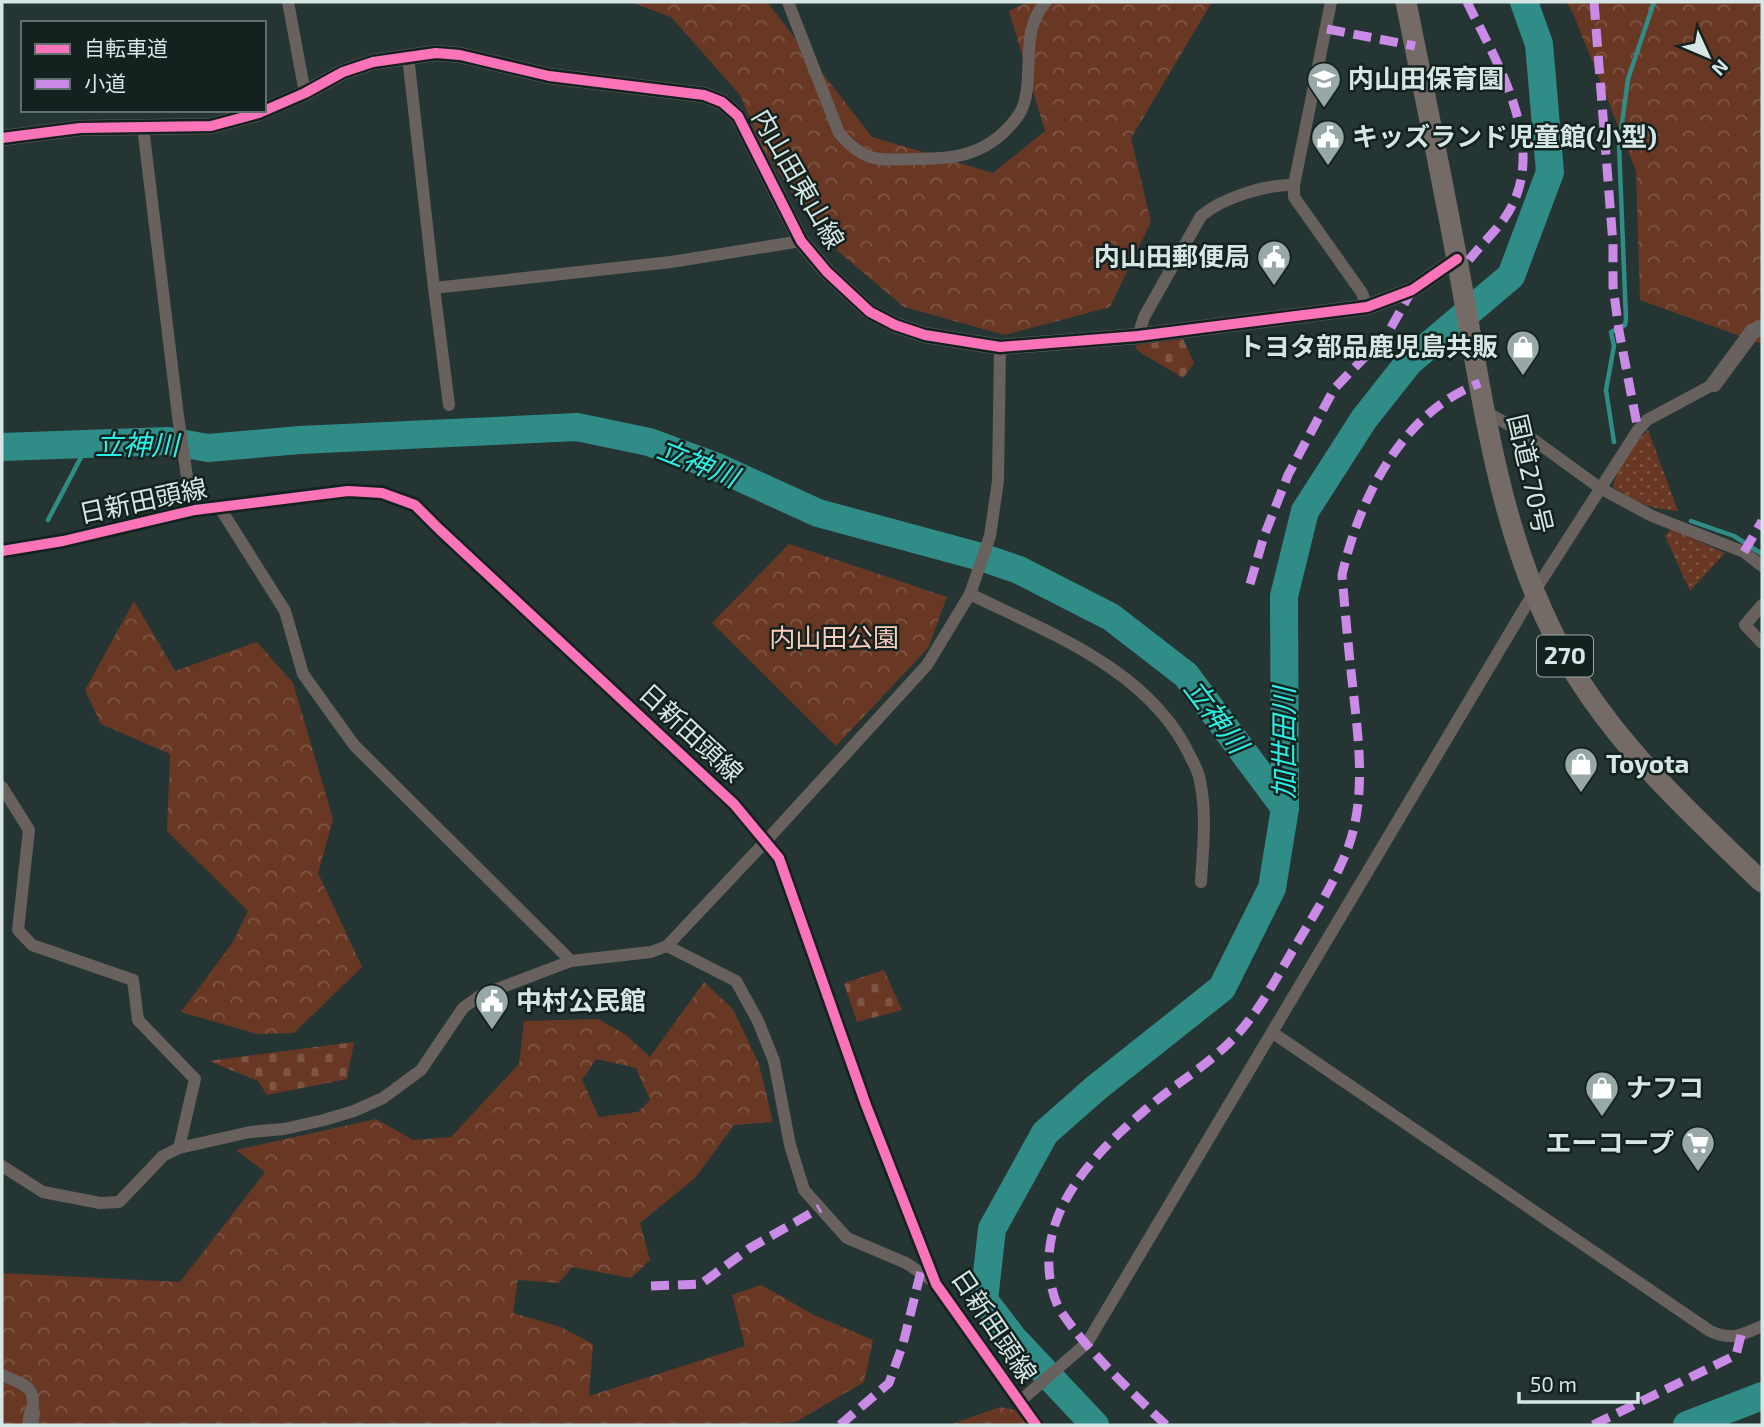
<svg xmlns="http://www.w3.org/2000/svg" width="1764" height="1427" viewBox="0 0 1764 1427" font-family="'Exo 2','Noto Sans JP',sans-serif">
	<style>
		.grass { fill: url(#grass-dots) }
		.forest { fill: url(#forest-crowns); fill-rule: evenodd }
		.cemetery { fill: url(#cemetery-stones) }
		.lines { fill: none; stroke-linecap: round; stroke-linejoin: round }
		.stream { stroke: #308c87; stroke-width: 4.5 }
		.river { stroke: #308c87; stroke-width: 28 }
		.minor { stroke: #69615e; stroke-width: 12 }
		.tertiary { stroke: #69615e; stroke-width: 16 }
		.trunk { stroke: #746b66; stroke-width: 21 }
		.quiet { stroke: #ca8be6; stroke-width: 9; stroke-dasharray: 18 9; stroke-linecap: butt }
		.cycleway-casing { stroke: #13211f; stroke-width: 15 }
		.cycleway { stroke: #fb73b8; stroke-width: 10 }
		.labels { text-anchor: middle; stroke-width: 5; stroke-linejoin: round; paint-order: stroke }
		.shield { fill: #13211f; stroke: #9baba9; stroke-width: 2 }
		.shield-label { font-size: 24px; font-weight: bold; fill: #d5e6e4 }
		.poi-label { font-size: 26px; font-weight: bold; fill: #d5e6e4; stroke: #13211f; text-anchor: start }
		.street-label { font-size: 26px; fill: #d5e6e4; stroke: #13211f }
		.park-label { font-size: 26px; fill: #fbcdbc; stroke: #13211f }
		.water-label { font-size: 28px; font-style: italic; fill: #2aefe5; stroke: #13211f }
	</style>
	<defs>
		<pattern id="grass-dots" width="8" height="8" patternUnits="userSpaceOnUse" patternTransform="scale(1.75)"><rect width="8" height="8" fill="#693824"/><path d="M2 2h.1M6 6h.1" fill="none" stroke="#7e5544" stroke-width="1.8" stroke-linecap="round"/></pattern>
		<pattern id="forest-crowns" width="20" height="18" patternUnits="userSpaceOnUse" patternTransform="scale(1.75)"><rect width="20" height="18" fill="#693824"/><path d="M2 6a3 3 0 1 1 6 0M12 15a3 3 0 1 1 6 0" fill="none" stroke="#7e5544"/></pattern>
		<pattern id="cemetery-stones" width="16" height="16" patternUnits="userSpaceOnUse" patternTransform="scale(1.75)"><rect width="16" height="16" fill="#693824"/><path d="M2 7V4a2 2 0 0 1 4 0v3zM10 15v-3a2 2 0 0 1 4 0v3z" fill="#7e5544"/></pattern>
	</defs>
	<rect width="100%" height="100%" fill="#253534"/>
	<g class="grass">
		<path d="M 1648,430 L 1678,511 C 1650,509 1637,503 1613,487 C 1617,467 1633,444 1648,430 Z"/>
		<polygon points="1671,529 1725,553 1690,591 1665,536"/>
	</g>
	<g class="forest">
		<polygon points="631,2 767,2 872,137 993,173 1045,131 1009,11 1027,2 1212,2 1131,138 1151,222 1110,307 1005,335 904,307 820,236 761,145 740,95 671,17"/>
		<polygon points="1566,2 1762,2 1762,344 1640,300 1636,171 1573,13"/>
		<polygon points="789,544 947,597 928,648 836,746 712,623"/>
		<polygon points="134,601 175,671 257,642 293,683 333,819 318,873 362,967 294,1033 257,1034 181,1012 233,942 248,911 167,831 170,754 101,724 85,690"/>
		<path d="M 704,982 L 733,1009 L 759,1064 L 773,1122 L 734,1125 L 695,1178 L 640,1223 L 650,1260 L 631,1278 L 572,1267 L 559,1283 L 518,1280 L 513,1313 L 561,1327 L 593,1344 L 589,1396 L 745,1346 L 732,1295 L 761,1285 L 814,1315 L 873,1340 L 864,1382 L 796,1422 L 736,1425 L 2,1425 L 2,1273 L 180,1282 L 265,1172 L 236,1150 L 376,1119 L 413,1140 L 451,1137 L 519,1064 L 524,1021 L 598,1019 L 626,1035 L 650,1057 ZM 596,1059 L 636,1068 L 650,1100 L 638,1112 L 599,1117 L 582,1080 Z"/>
		<polygon points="1000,1407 1015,1410 1029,1425 949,1425"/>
	</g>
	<g class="cemetery">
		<polygon points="1183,339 1194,363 1183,378 1138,351 1135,345"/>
		<polygon points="884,970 902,1010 857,1022 844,983"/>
		<polygon points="354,1042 347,1079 267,1095 258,1081 209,1061"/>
	</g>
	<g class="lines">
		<g class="stream">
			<polyline points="1614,442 1606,390 1614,346 1611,332 1625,325 1626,319 1619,145 1628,79 1654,2"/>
			<polyline points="48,520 88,444"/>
			<polyline points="1691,521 1734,536 1762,554"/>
		</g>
		<g class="river">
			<polyline points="2,447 168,441 208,448 300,440 577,427 649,442 717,467 818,513 981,557 1019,570 1111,617 1186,675 1285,808"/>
			<polyline points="1095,1425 1013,1338 984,1300 992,1229 1045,1133 1096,1088 1222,988 1272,888 1285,808 1284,596 1305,511 1364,419 1409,362 1511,276 1550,172 1539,44 1524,2"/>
			<polyline points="1687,1425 1762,1396"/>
		</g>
		<g class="minor">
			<polyline points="288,2 305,93"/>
			<path d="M 788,2 L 839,133 C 864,163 879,160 915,159 C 953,159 982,156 1009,127 C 1018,117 1024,109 1026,95 C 1032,62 1022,28 1046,2"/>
			<polyline points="1331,2 1294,185 1294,197 1362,293 1367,307"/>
			<polyline points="408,56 434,288 449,405"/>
			<polyline points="143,127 178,416 189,490 195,510"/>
			<polyline points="434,288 671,262 801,241"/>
			<path d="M 1138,336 L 1144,317 L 1201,216 C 1222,198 1267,184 1294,185"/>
			<polyline points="1486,412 1527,435 1600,488 1652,516 1744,552 1762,566"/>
			<polyline points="220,508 285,611 303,674 354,745 571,961"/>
			<polyline points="2,551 63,541 195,510 348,491 382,493 415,505 439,529 734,804 779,858 866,1105 936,1284 1036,1425"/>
			<path d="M 970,594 C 1049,633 1150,670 1190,756 C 1194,764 1199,772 1200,781 C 1207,814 1203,848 1201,882"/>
			<polyline points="1762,605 1745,625 1762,643"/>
			<polyline points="2,787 29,830 18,930 32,945 133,980 138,1020 195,1079 179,1148"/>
			<polyline points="667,946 736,981 758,1021 774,1061 790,1145 804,1190 847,1238 906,1263 933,1281"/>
			<path d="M 1273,1033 L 1710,1331 C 1732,1341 1742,1335 1762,1326"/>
			<polyline points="2,1166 43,1192 100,1203 119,1202 163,1156 179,1148 250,1132 284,1129 324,1120 354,1111 383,1098 421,1070 463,1008 481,995 571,961 651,952 667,946 766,841 927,665 970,594 990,536 998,481 1000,347"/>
			<path d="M 2,1375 C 24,1385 37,1385 32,1413"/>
			<polyline points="1019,1402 1087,1343 1534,592 1638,430 1647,420 1714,384"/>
		</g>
		<g class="tertiary">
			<polyline points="2,138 80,128 211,126 259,113 305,93 343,72 373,62 436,53 460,55 549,76 704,95 722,102 738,116 801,241 827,272 870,312 895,325 925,335 1000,347 1138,336 1367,307 1412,290 1457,259"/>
			<polyline points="1714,384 1753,331 1762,328"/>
			<polyline points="30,1425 32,1413"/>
		</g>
		<path class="trunk" d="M 1406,2 C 1425,97 1445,192 1462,287 C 1486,419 1504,559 1576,675 C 1626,755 1695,818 1762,882"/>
		<g class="quiet">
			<path d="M 1467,2 C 1498,65 1552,151 1504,219 C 1494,233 1480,246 1469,260"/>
			<polyline points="1594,2 1613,244 1613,286 1619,331 1638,430"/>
			<polyline points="1327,29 1415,46"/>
			<polyline points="1744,552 1762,521"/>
			<polyline points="1250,584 1264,536 1288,475 1334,389 1388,333 1412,290"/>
			<polyline points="651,1286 701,1284 750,1248 820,1208"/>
			<polyline points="840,1425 889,1383 903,1344 921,1271"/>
			<path d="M 1166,1425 C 1133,1394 1087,1350 1062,1313 C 1055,1303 1052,1290 1050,1278 C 1040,1209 1096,1152 1144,1111 C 1172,1086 1204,1068 1231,1041 C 1257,1015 1274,982 1293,950 C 1312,918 1332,887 1346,853 C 1368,798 1358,737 1352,680 C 1348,645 1345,610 1342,575 C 1359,499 1402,412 1480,383"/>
			<polyline points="1593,1425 1736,1355 1741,1335"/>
		</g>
		<g class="cycleway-casing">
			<g id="cycleway">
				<polyline points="2,138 80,128 211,126 259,113 305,93 343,72 373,62 436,53 460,55 549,76 704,95 722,102 738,116 801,241 827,272 870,312 895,325 925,335 1000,347 1138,336 1367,307 1412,290 1457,259"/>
				<polyline points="2,551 63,541 195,510 348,491 382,493 415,505 439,529 734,804 779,858 866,1105 936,1284 1036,1425"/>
			</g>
		</g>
		<use href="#cycleway" class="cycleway"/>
	</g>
	<defs>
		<g id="school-pin" transform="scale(1.75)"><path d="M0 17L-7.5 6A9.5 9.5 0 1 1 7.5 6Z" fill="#97a8a6" stroke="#13211f"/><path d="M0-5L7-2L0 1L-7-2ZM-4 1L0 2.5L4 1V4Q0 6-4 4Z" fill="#fff"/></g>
		<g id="civic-pin" transform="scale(1.75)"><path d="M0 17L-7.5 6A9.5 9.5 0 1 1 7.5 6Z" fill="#97a8a6" stroke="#13211f"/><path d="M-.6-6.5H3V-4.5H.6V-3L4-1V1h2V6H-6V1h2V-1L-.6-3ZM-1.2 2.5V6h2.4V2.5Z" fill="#fff"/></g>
		<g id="shop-pin" transform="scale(1.75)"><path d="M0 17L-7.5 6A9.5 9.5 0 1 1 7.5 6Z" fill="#97a8a6" stroke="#13211f"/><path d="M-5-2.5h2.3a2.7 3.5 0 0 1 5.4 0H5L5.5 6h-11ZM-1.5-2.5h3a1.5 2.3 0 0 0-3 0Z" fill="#fff"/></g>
		<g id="supermarket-pin" transform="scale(1.75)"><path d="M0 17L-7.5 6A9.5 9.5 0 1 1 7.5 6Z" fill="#97a8a6" stroke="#13211f"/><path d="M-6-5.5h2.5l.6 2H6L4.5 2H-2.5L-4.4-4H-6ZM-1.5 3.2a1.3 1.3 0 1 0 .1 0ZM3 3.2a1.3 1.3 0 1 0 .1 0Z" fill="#fff"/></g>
	</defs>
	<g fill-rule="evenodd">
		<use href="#school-pin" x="1324" y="79"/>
		<use href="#civic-pin" x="1328" y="137"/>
		<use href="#civic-pin" x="1274" y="257"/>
		<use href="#shop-pin" x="1523" y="347"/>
		<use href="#shop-pin" x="1581" y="764"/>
		<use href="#civic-pin" x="492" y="1001"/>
		<use href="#shop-pin" x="1602" y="1088"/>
		<use href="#supermarket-pin" x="1698" y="1143"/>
	</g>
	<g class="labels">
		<rect class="shield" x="1537" y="635.5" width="56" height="41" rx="5"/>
		<g class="shield-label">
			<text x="1565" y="664">270</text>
		</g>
		<g class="poi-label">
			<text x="1348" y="88">内山田保育園</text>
			<text x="1352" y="146">キッズランド児童館(小型)</text>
			<text x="1250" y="266" text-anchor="end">内山田郵便局</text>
			<text x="1498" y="356" text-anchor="end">トヨタ部品鹿児島共販</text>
			<text x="1606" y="773">Toyota</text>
			<text x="516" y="1010">中村公民館</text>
			<text x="1626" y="1097">ナフコ</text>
			<text x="1674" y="1152" text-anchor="end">エーコープ</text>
		</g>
		<g class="street-label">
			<text transform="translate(798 179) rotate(60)" y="9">内山田東山線</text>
			<text transform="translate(1530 474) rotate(77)" y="9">国道270号</text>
			<text transform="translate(143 501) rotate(-12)" y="9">日新田頭線</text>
			<text transform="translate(691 733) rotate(43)" y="9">日新田頭線</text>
			<text transform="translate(994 1326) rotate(56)" y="9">日新田頭線</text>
		</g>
		<g class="park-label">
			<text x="834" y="647">内山田公園</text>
		</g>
		<g class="water-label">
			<text x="137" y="455">立神川</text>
			<text transform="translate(698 463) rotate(22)" y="10">立神川</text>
			<text transform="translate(1216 716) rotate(53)" y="10">立神川</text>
			<text transform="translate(1284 743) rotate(-90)" y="10">加世田川</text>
		</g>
	</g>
	<rect width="1764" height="1427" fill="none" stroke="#d5e6e4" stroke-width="7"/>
	<rect x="21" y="21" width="245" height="91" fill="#13211f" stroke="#61706e" stroke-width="2"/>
	<rect x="35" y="44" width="35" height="10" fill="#fb73b8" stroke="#61706e" stroke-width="2"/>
	<text x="84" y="56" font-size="21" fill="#d5e6e4">自転車道</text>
	<rect x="35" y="79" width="35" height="10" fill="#ca8be6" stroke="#61706e" stroke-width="2"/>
	<text x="84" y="91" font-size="21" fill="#d5e6e4">小道</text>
	<g transform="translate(1708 56) rotate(134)" stroke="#13211f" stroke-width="5" paint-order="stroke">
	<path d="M0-5L12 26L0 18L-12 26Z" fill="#d5e6e4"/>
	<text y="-10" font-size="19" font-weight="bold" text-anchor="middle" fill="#d5e6e4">N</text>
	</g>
	<path d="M1519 1392v10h119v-10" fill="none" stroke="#d5e6e4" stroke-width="3.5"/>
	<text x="1530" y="1392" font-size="21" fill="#d5e6e4" stroke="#13211f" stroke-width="5" paint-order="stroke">50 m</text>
</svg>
